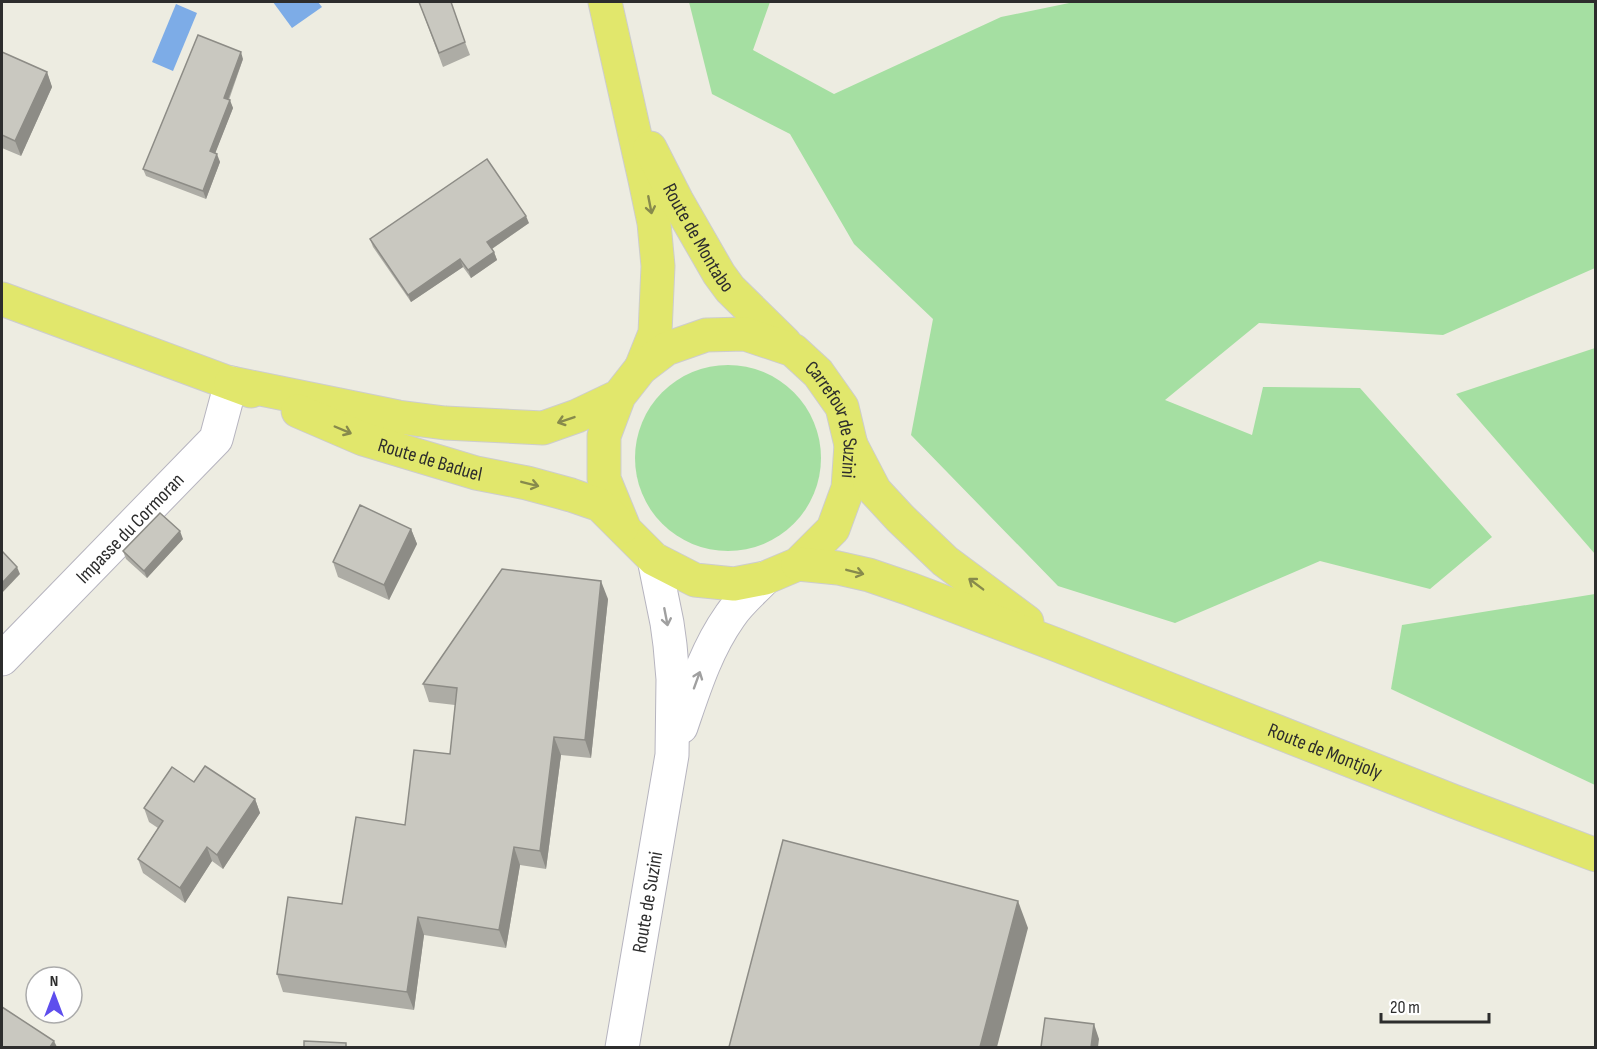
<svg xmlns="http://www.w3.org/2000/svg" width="1597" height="1049" viewBox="0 0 1597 1049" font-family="'Sofia Sans Condensed',sans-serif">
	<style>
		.green { fill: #a5dfa2 }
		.water { fill: #7dace7 }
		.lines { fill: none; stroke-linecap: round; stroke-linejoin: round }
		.minor-casing { stroke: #b6b4bf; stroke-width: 35 }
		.major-casing { stroke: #cdcdcd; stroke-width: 35 }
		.minor { stroke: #fff; stroke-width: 33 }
		.major { stroke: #e1e76c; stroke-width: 33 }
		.wall { fill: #adaca5 }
		.shaded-wall { fill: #8d8c86 }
		.building { fill: #c9c8c0; stroke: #8d8c86; stroke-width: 1.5 }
		.oneway { stroke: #878a4c }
		.oneway2 { stroke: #a0a0a0 }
		.labels { text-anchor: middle; stroke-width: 4.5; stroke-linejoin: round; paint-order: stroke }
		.street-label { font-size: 20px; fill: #2d2d2d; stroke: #fff }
	</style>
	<rect width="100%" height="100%" fill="#edece1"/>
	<g class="green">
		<polygon points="689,2 770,2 753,50 834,94 1001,17 1074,2 1595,2 1595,268 1443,335 1259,323 1165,400 1252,435 1263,387 1360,388 1492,537 1430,589 1320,561 1175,623 1058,586 911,435 933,319 854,244 790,134 712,94"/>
		<polygon points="1595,348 1596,348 1595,554 1456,394"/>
		<circle cx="728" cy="458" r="93"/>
		<polygon points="1595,594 1595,785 1391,689 1402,625"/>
	</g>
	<g class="water">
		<polygon points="273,2 318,2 322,7 292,28"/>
		<polygon points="176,4 197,13 173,71 152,62"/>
	</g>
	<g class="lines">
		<g class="minor-casing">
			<g id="minor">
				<path id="s1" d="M 2,659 L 216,439 L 231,383"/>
				<path d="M 681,727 C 694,689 706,650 730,616 C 739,602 754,590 765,578"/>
				<path id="s2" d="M 622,1048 L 672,755 L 673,679 L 670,645 L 667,623 L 654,559"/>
			</g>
		</g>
		<g class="major-casing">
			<g id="major">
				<polyline points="605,2 645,180 654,223 658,266 655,333 641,368"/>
				<path id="s3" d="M 650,148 L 677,201 L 719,274 L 730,289 L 785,343"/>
				<polyline points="2,299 251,391"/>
				<path id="s4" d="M 231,383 L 398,417 L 445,423 L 543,428 L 577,416 L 619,396 L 641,368 L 666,349 L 706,335 L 745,334 L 793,350 L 818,373 L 842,407 L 851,445 L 848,488 L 833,529 L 798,564 L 765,578 L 734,584 L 695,580 L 654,559 L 625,530 L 604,479 L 604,436 L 619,396"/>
				<path id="s5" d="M 298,411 L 363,439 L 476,473 L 527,483 L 571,495 L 600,505 L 622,527"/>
				<polyline points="851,445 875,491 900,518 945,561 1027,622"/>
				<path id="s6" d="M 798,564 L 838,568 L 869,575 L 910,589 L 1057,645 L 1453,801 L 1596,855"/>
			</g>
		</g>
		<use href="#minor" class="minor"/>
		<use href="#major" class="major"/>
	</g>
	<g class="wall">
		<polygon points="419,2 465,42 470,55 443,67"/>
		<polygon points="2,52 47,72 52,87 21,156 2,148"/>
		<polygon points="243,59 229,100 233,108 215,153 220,162 206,199 146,176 143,169"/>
		<polygon points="529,223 492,249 494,252 497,260 471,278 463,267 411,302 373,247 370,239"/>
		<polygon points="411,529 417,544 389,600 338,577 333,562"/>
		<polygon points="183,539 147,578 126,559 123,551"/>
		<polygon points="608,599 591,758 561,755 546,869 520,865 506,948 424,935 414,1010 283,992 277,974 342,904 405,825 450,754 455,705 429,702 423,684"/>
		<polygon points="194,782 255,799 260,813 223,869 212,861 185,903 143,873 138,859 158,828 149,822 144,808"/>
	</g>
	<g class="shaded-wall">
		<polygon points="241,52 243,59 226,105 224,98"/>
		<polygon points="47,72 52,87 21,156 15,141"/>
		<polygon points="230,100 233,108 213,159 210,151"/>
		<polygon points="217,154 220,162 206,199 203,191"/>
		<polygon points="526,216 529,223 490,250 487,242"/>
		<polygon points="494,252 497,260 471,278 468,270"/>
		<polygon points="460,259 463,267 411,302 408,295"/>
		<polygon points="411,529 417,544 389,600 384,585"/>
		<polygon points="180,531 183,539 147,578 144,571"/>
		<polygon points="17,567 20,574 2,593 2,583"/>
		<polygon points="601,581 608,599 591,758 585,740"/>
		<polygon points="554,737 561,755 546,869 540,851"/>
		<polygon points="255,799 260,813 223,869 217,855"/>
		<polygon points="207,847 212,861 185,903 180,888"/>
		<polygon points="514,847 520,865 506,948 499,930"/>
		<polygon points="1018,901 1028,928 997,1047 980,1047"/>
		<polygon points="418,917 424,935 414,1010 407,992"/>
		<polygon points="1094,1024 1099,1039 1098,1047 1091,1047"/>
		<polygon points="54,1041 57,1047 50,1047"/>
	</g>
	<g class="building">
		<polygon points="419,2 451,2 465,42 439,53"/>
		<polygon points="198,35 241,52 224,98 230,100 210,151 217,154 203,191 143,169"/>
		<polygon points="2,52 47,72 15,141 2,135"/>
		<polygon points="487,159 526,216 487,242 494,252 468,270 460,259 408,295 370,239"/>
		<polygon points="360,505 411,529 384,585 333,562"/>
		<polygon points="160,513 180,531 144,571 123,551"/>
		<polygon points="2,551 17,567 2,583"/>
		<polygon points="502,569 601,581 585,740 554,737 540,851 514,847 499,930 418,917 407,992 277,974 288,897 342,904 356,817 405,825 414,750 450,754 457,688 423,684"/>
		<polygon points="205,766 255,799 217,855 207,847 180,888 138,859 163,821 144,808 172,767 194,782"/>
		<polygon points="783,840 1018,901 980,1047 729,1047"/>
		<polygon points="2,1007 54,1041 50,1047 2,1047"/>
		<polygon points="1045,1018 1094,1024 1091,1047 1041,1047"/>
		<polygon points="304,1041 346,1043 346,1047 304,1047"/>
	</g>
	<defs><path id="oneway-shaft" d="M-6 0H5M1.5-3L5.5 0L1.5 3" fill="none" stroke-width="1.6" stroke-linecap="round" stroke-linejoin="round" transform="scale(1.5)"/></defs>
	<g class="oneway">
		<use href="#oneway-shaft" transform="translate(650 205) rotate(79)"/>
		<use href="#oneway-shaft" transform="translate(566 420) rotate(161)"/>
		<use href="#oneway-shaft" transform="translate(343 430) rotate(23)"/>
		<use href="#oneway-shaft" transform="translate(530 484) rotate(14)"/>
		<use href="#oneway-shaft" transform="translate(855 572) rotate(14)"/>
		<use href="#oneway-shaft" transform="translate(976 584) rotate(-143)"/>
	</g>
	<g class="oneway2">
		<use href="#oneway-shaft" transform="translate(666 617) rotate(79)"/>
		<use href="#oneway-shaft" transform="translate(697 680) rotate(-70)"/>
	</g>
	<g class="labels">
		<g class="street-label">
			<text dy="7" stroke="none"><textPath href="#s3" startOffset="102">Route de Montabo</textPath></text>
			<text dy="7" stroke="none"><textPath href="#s4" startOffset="682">Carrefour de Suzini</textPath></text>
			<text dy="7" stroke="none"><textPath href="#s5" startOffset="141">Route de Baduel</textPath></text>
			<text dy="7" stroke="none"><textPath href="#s1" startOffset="183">Impasse du Cormoran</textPath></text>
			<text dy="7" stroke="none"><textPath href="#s6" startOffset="561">Route de Montjoly</textPath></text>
			<text dy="7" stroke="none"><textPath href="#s2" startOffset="148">Route de Suzini</textPath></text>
		</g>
	</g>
	<rect width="1597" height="1049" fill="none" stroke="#2d2d2d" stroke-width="6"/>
	<g transform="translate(54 995)"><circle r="28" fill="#ffffff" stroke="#ababab" stroke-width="1.5"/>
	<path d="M0-4.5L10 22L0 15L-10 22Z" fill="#5e4eed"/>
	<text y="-9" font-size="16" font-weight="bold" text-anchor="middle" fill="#2d2d2d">N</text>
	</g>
	<path d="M1381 1013v9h108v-9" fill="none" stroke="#2d2d2d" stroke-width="3"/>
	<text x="1390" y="1013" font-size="18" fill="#2d2d2d" stroke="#ffffff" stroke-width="4.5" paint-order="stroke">20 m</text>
</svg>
